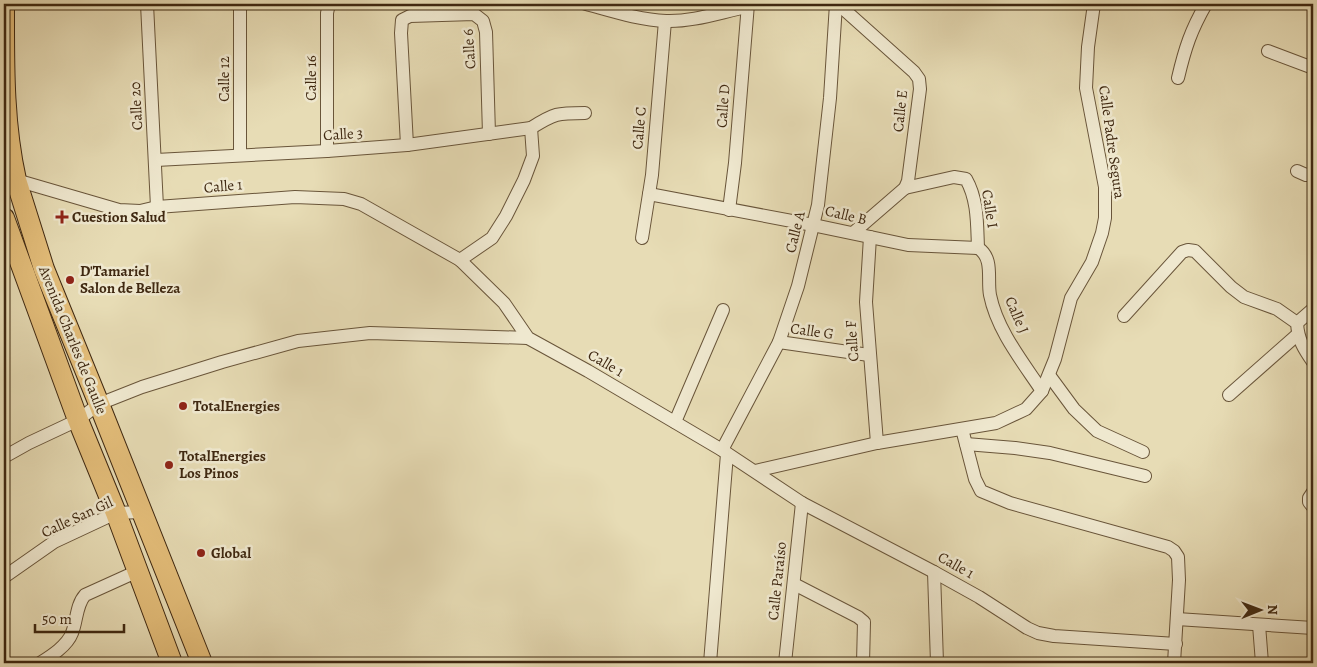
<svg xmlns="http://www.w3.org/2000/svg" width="1317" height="667" viewBox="0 0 1317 667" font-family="Alegreya,serif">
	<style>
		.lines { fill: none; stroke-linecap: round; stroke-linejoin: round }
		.street-casing { stroke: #69553a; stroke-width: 14 }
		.primary-casing { stroke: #3f2811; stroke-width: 22 }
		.street { stroke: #efe8cf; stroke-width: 12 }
		.primary { stroke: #e4be7a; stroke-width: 20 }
		.poi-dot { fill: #8f2418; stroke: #efe8cf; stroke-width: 2 }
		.labels { text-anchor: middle; stroke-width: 5; stroke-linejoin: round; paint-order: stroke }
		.street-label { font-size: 15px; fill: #3f2811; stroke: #efe8cf }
		.poi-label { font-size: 15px; font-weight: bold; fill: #3f2811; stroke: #efe8cf; text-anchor: start }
	</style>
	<rect width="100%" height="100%" fill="#e7dcb5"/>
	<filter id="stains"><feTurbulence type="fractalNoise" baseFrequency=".004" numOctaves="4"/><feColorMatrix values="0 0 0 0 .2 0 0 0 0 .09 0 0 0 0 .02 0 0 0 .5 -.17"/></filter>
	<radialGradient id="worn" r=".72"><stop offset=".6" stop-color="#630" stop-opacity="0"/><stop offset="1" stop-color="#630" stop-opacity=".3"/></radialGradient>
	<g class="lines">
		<g class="street-casing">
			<g id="street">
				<polyline points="147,4 157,207"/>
				<path d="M 586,4 C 612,11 639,20 666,21 C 693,22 721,12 747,7"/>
				<polyline points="838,4 914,72 919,79 920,89 908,181 905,188 853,233"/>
				<polyline points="1268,51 1313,68"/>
				<path d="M 1178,78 C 1185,48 1191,30 1206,4"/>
				<polyline points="407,145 401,33 402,20 410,16 474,14 483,21 486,32 489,134"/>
				<polyline points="327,151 327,13 329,4"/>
				<polyline points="240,155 240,4"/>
				<path d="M 156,160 L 327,151 L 407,145 L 531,128 C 555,113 557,113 585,113"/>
				<polyline points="1297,171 1306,175 1313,174"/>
				<path d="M 905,188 L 954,177 L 966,179 C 978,200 977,224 978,248"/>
				<polyline points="4,189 16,180 119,210 140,211 157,207 295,197 344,199 361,204 460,260 504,303 528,338 588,371 722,450 802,503 934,572 979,597 1027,628 1038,633 1054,636 1176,644"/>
				<polyline points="649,194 813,225 908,245 978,248"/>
				<polyline points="729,210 735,163 748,4"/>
				<polyline points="870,237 866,302 877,443"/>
				<polyline points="642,238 652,175 665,21"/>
				<path d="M 978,248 C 994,258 987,279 990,295 C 997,330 1022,361 1042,391"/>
				<polyline points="460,260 492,238 506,216 524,180 533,156 531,128"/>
				<path d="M 1124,316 L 1182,252 L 1188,250 L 1195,251 L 1231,287 L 1244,297 L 1277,309 L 1297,323 C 1298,340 1304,349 1313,362"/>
				<polyline points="1297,323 1313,309"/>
				<polyline points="779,342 869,355"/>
				<polyline points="1049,375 1074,409 1097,431 1143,452"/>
				<polyline points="1229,395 1297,335"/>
				<polyline points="675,422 723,310"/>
				<polyline points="962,429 975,479 981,491 1010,503 1168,547 1174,551 1178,557 1179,580 1174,663"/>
				<polyline points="966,444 1015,448 1050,453 1145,476"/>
				<polyline points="722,450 779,342 798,286 818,205 830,98 836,4"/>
				<polyline points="4,457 29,443 78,420 99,404 142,387 222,362 298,341 370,333 528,338"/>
				<polyline points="755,471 877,443 996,423 1026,409 1042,391 1055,359 1071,298 1092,262 1102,233 1105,218 1105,187 1086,88 1088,47 1094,4"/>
				<polyline points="1313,492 1309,498 1309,502 1313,507"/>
				<polyline points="934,572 937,663"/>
				<polyline points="4,577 54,542 116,513 141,512"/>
				<polyline points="794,584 858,617 864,622 863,663"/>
				<polyline points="1177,619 1313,628"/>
				<polyline points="1259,625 1262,663"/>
				<path d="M 40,663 C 51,656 67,646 72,633 C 77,621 76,605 85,595 L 138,571"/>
				<polyline points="710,663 727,454"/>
				<polyline points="785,663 802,503"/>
			</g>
		</g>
		<g class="primary-casing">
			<g id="primary">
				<path d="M 4,4 C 4,63 3,122 16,180 L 44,269 L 99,404 L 202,663"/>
				<polyline points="4,218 78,420 116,513 172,663"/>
			</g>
		</g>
		<use href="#street" class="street"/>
		<use href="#primary" class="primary"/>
	</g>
	<g class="poi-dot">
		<path d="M59.5 209.5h5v5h5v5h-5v5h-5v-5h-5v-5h5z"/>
		<circle cx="70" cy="280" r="5"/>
		<circle cx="183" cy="406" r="5"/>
		<circle cx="169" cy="465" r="5"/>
		<circle cx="201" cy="553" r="5"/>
	</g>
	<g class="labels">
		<g class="street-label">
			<text transform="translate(469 49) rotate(-94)" y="5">Calle 6</text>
			<text transform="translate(311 78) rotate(-90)" y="5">Calle 16</text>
			<text transform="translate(224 79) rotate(-90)" y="5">Calle 12</text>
			<text transform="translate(136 106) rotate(-93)" y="5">Calle 20</text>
			<text transform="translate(723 106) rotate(-86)" y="5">Calle D</text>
			<text transform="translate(900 111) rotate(-84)" y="5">Calle E</text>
			<text transform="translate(639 128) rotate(-85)" y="5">Calle C</text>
			<text transform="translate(343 134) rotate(-4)" y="5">Calle 3</text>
			<text transform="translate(1112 142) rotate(82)" y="5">Calle Padre Segura</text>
			<text transform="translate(223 186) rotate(-5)" y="5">Calle 1</text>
			<text transform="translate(990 209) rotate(81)" y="5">Calle I</text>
			<text transform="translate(846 215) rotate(13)" y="5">Calle B</text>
			<text transform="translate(795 232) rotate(-76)" y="5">Calle A</text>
			<text transform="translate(1017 315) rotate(67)" y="5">Calle J</text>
			<text transform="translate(812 331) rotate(8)" y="5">Calle G</text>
			<text transform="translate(73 340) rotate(68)" y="5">Avenida Charles de Gaulle</text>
			<text transform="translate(852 341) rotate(-94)" y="5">Calle F</text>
			<text transform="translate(606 363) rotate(30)" y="5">Calle 1</text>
			<text transform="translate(77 517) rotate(-25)" y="5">Calle San Gil</text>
			<text transform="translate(956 565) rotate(29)" y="5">Calle 1</text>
			<text transform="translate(777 581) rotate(-84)" y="5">Calle Paraíso</text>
		</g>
		<g class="poi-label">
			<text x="72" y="222">Cuestion Salud</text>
			<text x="80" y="276">D'Tamariel<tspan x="80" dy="17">Salon de Belleza</tspan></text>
			<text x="193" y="411">TotalEnergies</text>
			<text x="179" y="461">TotalEnergies<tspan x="179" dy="17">Los Pinos</tspan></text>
			<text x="211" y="558">Global</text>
		</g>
	</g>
	<rect width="1317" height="667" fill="none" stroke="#e7dcb5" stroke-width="20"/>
	<rect x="5" y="5" width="1307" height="657" fill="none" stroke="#3f2811" stroke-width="2.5"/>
	<rect x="10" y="10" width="1297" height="647" fill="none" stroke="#3f2811"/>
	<g transform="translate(1260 610) rotate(89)" stroke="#efe8cf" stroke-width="4" paint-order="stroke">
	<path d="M0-4L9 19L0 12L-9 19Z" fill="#3f2811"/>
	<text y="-8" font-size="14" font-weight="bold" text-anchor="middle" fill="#3f2811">N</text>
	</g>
	<path d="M35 624v8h89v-8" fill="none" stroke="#3f2811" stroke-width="2.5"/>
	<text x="42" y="624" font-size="15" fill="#3f2811" stroke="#efe8cf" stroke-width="4" paint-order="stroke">50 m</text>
	<rect width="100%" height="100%" filter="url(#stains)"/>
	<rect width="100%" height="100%" fill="url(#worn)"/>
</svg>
